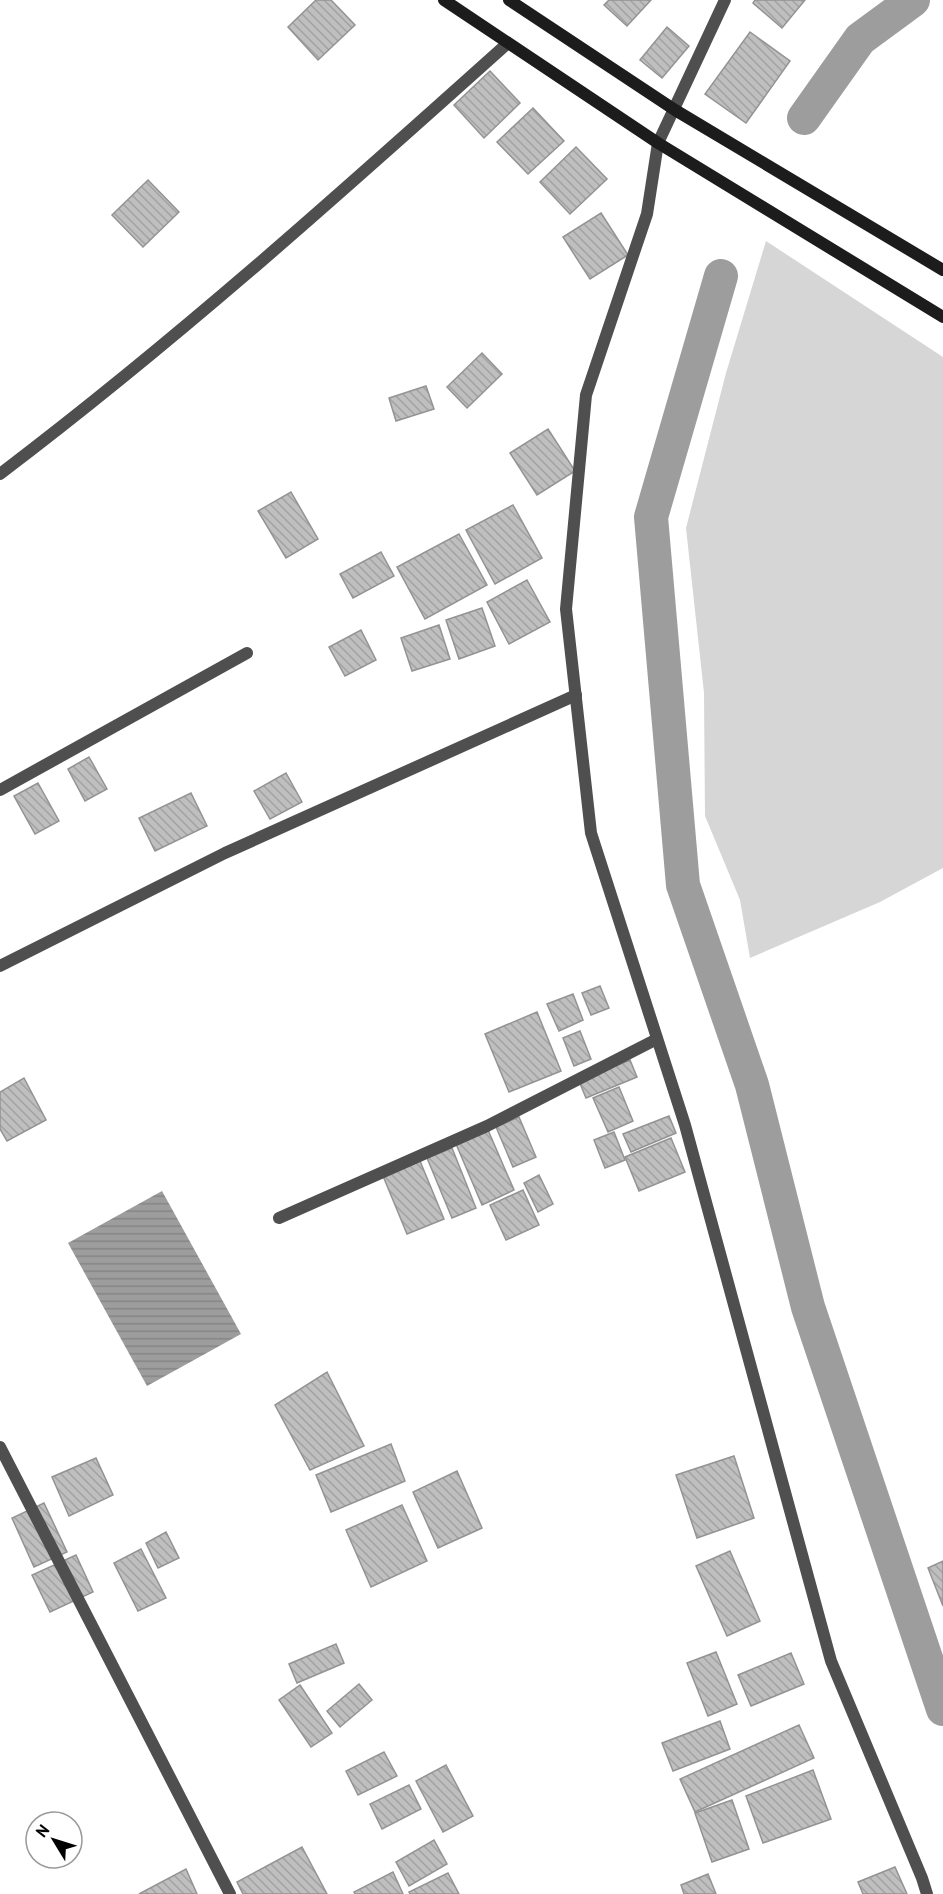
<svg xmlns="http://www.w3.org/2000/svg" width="943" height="1894" viewBox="0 0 943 1894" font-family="'PT Sans',sans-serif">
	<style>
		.green { fill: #d6d6d6 }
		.water { fill: url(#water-rules) }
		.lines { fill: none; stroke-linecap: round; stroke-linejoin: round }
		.canal { stroke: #9d9d9d; stroke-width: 34 }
		.building { fill: url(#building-back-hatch); stroke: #939393; stroke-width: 1.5 }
		.minor { stroke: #4f4f4f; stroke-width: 12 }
		.secondary { stroke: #1c1c1c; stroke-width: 12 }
	</style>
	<defs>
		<pattern id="water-rules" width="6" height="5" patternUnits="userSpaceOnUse" patternTransform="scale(1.5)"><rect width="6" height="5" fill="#9d9d9d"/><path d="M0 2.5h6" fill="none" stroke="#858585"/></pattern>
		<pattern id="building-back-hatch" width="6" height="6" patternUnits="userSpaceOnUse" patternTransform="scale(1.5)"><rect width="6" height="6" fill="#bfbfbf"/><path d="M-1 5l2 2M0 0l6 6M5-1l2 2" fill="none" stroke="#a2a2a2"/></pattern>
	</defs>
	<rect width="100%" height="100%" fill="#fff"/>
	<polygon class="green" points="766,241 943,357 943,868 880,902 750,958 740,900 705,816 704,693 686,528 726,373"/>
	<polygon class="water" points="162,1191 241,1334 147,1386 68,1243"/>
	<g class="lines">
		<g class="canal">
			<polyline points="804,118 860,39 913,0"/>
			<polyline points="721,276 651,517 683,885 752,1085 808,1307 943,1709"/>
		</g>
	</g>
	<g class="building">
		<polygon points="316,0 331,0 355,25 318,60 288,27"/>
		<polygon points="609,0 651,0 627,26 604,5"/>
		<polygon points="755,0 805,0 782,28 753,3"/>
		<polygon points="667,27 689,46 662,78 640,60"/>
		<polygon points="750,32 790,61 746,123 705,94"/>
		<polygon points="490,71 520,103 484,138 454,105"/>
		<polygon points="533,108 564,141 528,174 497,142"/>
		<polygon points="576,147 607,179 570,214 540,182"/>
		<polygon points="148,180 179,212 143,247 112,215"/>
		<polygon points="601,213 628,255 590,279 563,237"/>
		<polygon points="482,353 502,374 467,408 447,387"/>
		<polygon points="426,386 434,409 396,421 389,398"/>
		<polygon points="548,429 575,471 537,495 510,453"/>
		<polygon points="291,492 318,539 286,558 258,511"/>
		<polygon points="513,505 542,558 495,584 466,530"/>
		<polygon points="459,534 487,585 425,619 397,567"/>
		<polygon points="381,552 394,576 353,598 340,574"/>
		<polygon points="527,580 550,622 509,644 487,602"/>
		<polygon points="482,608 495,646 459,659 446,620"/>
		<polygon points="439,625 450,659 412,671 401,638"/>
		<polygon points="361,630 376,660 345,676 329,647"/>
		<polygon points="89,757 107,789 85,801 68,769"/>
		<polygon points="286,773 302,802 270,819 254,791"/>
		<polygon points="38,783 59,821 35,834 14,796"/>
		<polygon points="191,793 207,826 155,851 139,818"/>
		<polygon points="600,986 609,1008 591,1015 582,993"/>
		<polygon points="573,994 583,1020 559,1031 547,1004"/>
		<polygon points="537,1012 561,1071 509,1092 485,1034"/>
		<polygon points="580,1031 591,1059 574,1066 563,1038"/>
		<polygon points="630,1060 637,1077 586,1098 579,1081"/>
		<polygon points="24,1078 46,1120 7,1141 0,1129 0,1092"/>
		<polygon points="619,1087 633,1121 608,1132 593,1098"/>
		<polygon points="669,1116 676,1133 631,1152 623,1134"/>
		<polygon points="519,1117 536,1157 513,1167 496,1127"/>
		<polygon points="488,1130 514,1190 482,1205 456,1144"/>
		<polygon points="614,1132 625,1160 605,1168 594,1140"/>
		<polygon points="671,1138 685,1172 639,1191 625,1157"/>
		<polygon points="452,1148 476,1208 452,1218 427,1158"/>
		<polygon points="420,1161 444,1219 407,1234 383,1176"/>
		<polygon points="539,1175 553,1204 538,1212 524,1183"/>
		<polygon points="523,1190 539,1225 506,1240 490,1205"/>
		<polygon points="327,1372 364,1446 310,1470 275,1405"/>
		<polygon points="391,1444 405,1481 331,1512 316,1475"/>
		<polygon points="734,1456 754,1518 697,1538 676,1475"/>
		<polygon points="96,1458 113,1495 69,1516 52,1477"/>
		<polygon points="457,1471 482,1528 438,1548 413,1492"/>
		<polygon points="44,1503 67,1552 34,1567 12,1518"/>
		<polygon points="402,1505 427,1561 371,1587 346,1530"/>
		<polygon points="166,1532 179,1558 158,1568 146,1543"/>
		<polygon points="141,1549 166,1598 138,1611 114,1563"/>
		<polygon points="730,1551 760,1621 727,1636 696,1566"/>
		<polygon points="76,1555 93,1592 50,1612 32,1575"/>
		<polygon points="943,1561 943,1606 928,1568"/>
		<polygon points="336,1644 344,1663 297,1683 289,1664"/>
		<polygon points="716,1652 737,1704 708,1716 687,1663"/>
		<polygon points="791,1653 804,1684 751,1706 738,1675"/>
		<polygon points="359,1684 372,1700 340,1727 327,1711"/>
		<polygon points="300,1685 332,1733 311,1747 279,1700"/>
		<polygon points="720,1721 730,1749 673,1771 662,1743"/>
		<polygon points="799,1725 814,1758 695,1812 680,1779"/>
		<polygon points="384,1752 397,1776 358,1795 346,1771"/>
		<polygon points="446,1765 473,1816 443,1832 416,1781"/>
		<polygon points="813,1770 831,1819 763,1843 746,1796"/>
		<polygon points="409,1785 421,1809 382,1829 370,1804"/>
		<polygon points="732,1800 749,1849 712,1862 695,1813"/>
		<polygon points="434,1840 447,1864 409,1886 396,1862"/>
		<polygon points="302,1847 327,1894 243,1894 237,1882"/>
		<polygon points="895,1867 907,1894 863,1894 858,1882"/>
		<polygon points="186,1869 197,1894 139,1894"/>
		<polygon points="393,1872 403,1894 355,1894 354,1892"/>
		<polygon points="448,1873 459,1894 410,1894 409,1892"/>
		<polygon points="708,1874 716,1894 684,1894 681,1885"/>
	</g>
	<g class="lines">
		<g class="minor">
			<polyline points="725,0 658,143 647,214 586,395 566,609 591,833 685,1125 831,1661 922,1878 927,1894"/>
			<path d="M 0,474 C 177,340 343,191 508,43"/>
			<polyline points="0,790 247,653"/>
			<polyline points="0,966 225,853 576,695"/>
			<polyline points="279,1218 487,1126 657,1039"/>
			<polyline points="0,1447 230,1894"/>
		</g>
		<g class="secondary">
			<polyline points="444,0 658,143 943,317"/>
			<polyline points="509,0 675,110 943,270"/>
		</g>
	</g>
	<g transform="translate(54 1840) rotate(308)"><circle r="28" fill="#ffffff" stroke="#999999" stroke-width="1.5"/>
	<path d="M0-4.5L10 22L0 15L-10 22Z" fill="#000000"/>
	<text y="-9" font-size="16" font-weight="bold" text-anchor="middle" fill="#000000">N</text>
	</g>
</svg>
